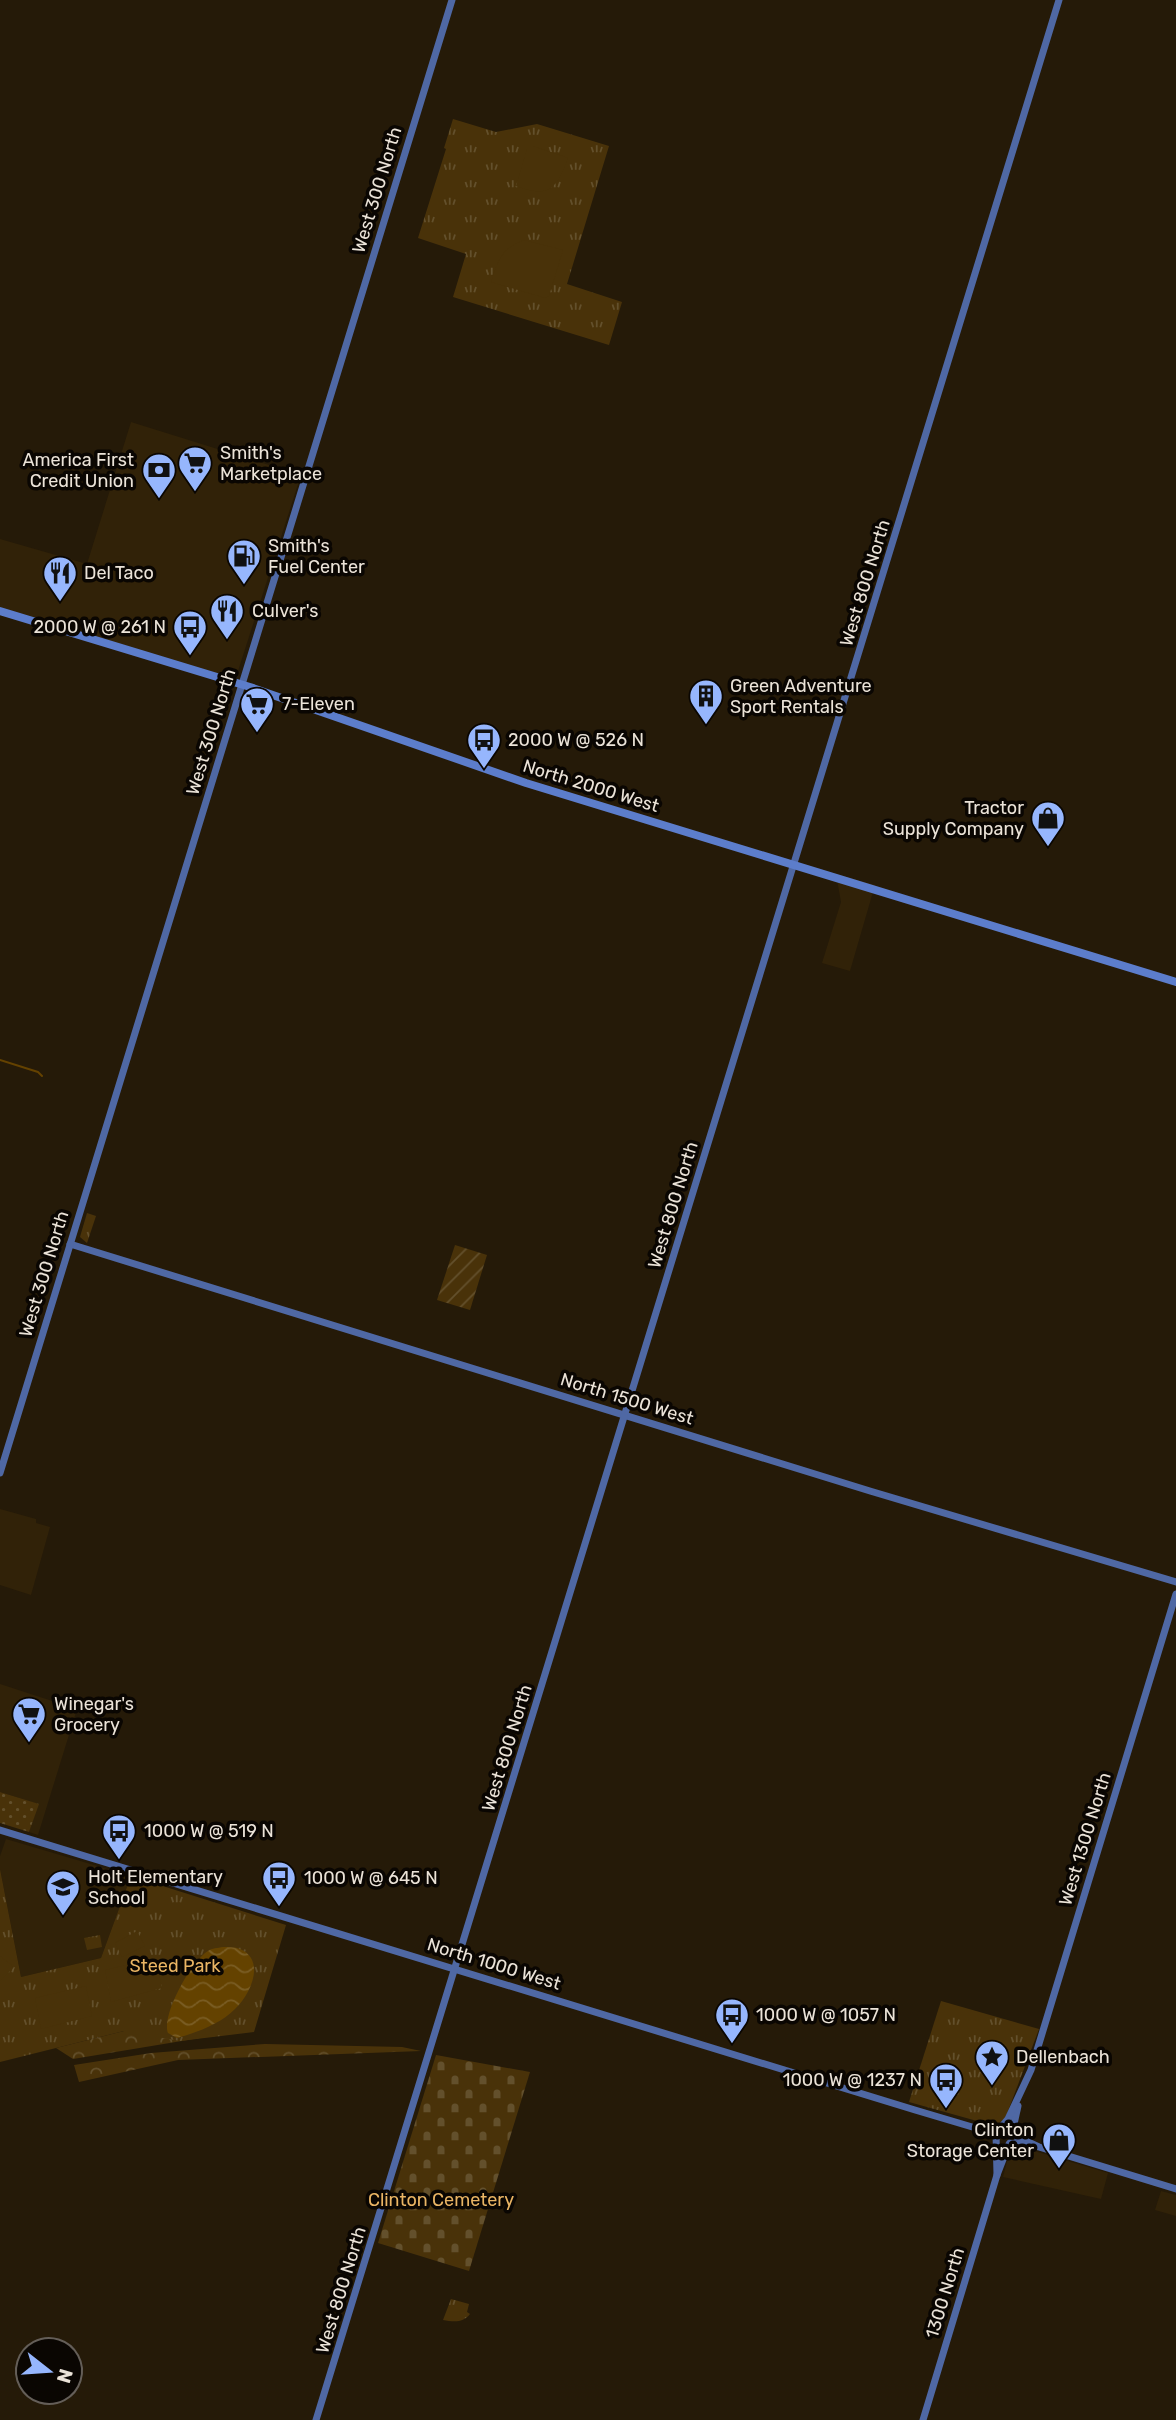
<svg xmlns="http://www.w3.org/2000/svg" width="1176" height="2420" viewBox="0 0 1176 2420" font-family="Rubik,sans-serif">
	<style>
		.built { fill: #312208 }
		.grass { fill: url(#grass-dots) }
		.forest { fill: url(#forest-crowns) }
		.cemetery { fill: url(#cemetery-stones) }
		.park { fill: url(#park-tufts) }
		.garden { fill: url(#garden-furrows) }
		.pitch { fill: #493209 }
		.water { fill: url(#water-waves) }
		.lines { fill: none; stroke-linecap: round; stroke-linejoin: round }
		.stream { stroke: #644200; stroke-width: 2 }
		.secondary { stroke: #4f68a4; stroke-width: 7 }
		.primary { stroke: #5c7dcb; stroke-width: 8 }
		.labels { text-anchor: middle; stroke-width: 7; stroke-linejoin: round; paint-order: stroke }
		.street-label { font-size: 18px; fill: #ebe3d8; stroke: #0a0602 }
		.poi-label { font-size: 18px; fill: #ebe3d8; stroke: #0a0602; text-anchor: start }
		.park-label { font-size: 18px; fill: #eab564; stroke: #0a0602 }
	</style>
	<defs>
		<pattern id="grass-dots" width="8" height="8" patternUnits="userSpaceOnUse" patternTransform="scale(1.75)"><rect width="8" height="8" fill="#493209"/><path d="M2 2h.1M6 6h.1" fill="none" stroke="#63502c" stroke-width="1.8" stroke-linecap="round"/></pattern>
		<pattern id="forest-crowns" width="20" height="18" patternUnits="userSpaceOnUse" patternTransform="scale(1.75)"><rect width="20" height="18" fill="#493209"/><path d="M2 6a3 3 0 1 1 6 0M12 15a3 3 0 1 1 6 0" fill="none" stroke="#63502c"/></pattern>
		<pattern id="cemetery-stones" width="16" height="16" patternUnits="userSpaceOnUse" patternTransform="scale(1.75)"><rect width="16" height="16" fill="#493209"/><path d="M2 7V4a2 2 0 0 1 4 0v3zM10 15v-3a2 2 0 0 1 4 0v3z" fill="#63502c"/></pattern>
		<pattern id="park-tufts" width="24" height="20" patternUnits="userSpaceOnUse" patternTransform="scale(1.75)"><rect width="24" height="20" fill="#493209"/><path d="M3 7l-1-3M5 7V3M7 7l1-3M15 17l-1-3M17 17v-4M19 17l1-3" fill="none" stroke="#63502c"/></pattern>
		<pattern id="garden-furrows" width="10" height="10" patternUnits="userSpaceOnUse" patternTransform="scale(1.75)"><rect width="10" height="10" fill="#493209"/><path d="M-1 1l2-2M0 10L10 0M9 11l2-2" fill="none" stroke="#63502c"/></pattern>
		<pattern id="water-waves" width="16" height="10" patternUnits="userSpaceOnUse" patternTransform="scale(1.75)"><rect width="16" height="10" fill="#644200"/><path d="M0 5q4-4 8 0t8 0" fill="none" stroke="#7a5d24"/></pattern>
	</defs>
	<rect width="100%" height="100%" fill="#251a08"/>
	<g class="built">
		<polygon points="131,422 301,475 238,671 233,678 0,607 0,539 87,564"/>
		<polygon points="836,874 875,885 850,971 822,963 841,902"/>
		<polygon points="0,1509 36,1519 36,1523 50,1527 31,1595 0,1585"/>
		<polygon points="0,1684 77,1709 38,1835 29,1832 38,1804 0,1792"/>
		<polygon points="6,1839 131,1876 101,1958 21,1977 0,1869 0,1856"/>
		<polygon points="1018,2146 1108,2173 1101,2199 1003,2177 1010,2150"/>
		<polygon points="1161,2191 1176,2195 1176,2216 1155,2210"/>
	</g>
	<polygon class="grass" points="0,1792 39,1804 29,1832 0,1823"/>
	<g class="forest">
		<polygon points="156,2023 230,2033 73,2059 56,2048"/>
		<polygon points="265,2044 402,2047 421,2051 178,2060 79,2082 74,2065 151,2053"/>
	</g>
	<polygon class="cemetery" points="436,2055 530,2072 469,2271 378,2243"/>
	<g class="park">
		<polygon points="453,119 496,132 537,124 609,146 567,284 622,302 609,345 453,297 466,254 418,238 446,149 444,148"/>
		<polygon points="87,1213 96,1216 87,1243 80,1237"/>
		<polygon points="0,1869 21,1977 101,1958 131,1876 286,1925 254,2032 180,2041 124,2031 0,2062"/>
		<polygon points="100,1935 102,1947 87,1950 84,1938"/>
		<polygon points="941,2001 1039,2029 1005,2119 995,2126 909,2102"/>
		<path d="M 451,2299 L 469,2304 L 467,2312 L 470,2314 C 463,2323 454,2322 443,2320 Z"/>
	</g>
	<polygon class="garden" points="455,1245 487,1255 470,1310 437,1300"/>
	<g class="pitch">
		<path d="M 533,146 L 568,158 C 556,190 549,198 516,186 L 527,149 Z"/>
		<path d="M 524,240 L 563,250 L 549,296 L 545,298 L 491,282 C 498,260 502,248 524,240 Z"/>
		<polygon points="137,1931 145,1946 122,1957 115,1943"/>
		<polygon points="0,1956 14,1967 0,1981"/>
		<polygon points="156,1958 162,1988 111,2002 105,1970"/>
		<polygon points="86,1986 92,2016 41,2029 35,1998"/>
	</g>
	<path class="water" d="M 223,1947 C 228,1947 235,1947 240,1949 C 266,1960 251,1994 235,2009 C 220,2024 198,2032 177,2038 L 168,2033 C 161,2016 191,1961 208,1951 C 212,1948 218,1948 223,1947 Z"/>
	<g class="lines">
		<polyline class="stream" points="0,1060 38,1072 42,1076"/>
		<g class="secondary">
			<polyline points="70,1244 870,1491 1176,1582"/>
			<polyline points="0,1473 452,0"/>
			<polyline points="0,1830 915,2110 979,2129 998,2131"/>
			<polyline points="1012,2133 1018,2106"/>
			<polyline points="1013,2135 1039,2147 1176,2189"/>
			<polyline points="1010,2143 1031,2146"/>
			<polyline points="997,2175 996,2133 1008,2119 1031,2070 1176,1594"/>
			<polyline points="316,2420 1059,0"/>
			<polyline points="923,2420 997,2175 1009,2144"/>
		</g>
		<polyline class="primary" points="0,611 250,687 526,783 1176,982"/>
	</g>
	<defs>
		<g id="supermarket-pin" transform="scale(1.75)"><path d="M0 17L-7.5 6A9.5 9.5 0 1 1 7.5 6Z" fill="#96b6fd" stroke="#0a0602"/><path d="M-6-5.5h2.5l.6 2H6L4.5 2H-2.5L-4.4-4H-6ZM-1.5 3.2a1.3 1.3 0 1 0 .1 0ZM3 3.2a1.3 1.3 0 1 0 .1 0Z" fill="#111"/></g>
		<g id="bank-pin" transform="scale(1.75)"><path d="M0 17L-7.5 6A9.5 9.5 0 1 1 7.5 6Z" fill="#96b6fd" stroke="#0a0602"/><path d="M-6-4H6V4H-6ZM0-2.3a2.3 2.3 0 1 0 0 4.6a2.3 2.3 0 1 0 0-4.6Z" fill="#111"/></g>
		<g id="fuel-pin" transform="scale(1.75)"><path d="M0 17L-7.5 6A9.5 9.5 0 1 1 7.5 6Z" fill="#96b6fd" stroke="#0a0602"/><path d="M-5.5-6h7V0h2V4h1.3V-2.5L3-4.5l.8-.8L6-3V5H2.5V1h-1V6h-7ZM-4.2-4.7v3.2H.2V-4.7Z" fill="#111"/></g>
		<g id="restaurant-pin" transform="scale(1.75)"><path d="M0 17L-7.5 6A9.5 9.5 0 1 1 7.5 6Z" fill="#96b6fd" stroke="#0a0602"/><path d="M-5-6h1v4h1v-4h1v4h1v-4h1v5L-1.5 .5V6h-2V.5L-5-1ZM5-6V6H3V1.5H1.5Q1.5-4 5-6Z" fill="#111"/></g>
		<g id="bus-pin" transform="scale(1.75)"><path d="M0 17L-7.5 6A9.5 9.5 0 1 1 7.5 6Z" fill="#96b6fd" stroke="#0a0602"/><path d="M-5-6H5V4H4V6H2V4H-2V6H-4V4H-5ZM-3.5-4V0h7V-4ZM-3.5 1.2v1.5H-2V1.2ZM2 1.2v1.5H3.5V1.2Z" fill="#111"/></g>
		<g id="building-pin" transform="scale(1.75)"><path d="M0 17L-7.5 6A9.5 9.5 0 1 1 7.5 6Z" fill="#96b6fd" stroke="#0a0602"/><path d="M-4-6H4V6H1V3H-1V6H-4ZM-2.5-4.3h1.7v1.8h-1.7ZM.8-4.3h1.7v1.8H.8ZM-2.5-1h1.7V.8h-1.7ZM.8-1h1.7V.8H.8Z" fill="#111"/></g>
		<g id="shop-pin" transform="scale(1.75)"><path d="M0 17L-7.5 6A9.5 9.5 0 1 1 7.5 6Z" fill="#96b6fd" stroke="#0a0602"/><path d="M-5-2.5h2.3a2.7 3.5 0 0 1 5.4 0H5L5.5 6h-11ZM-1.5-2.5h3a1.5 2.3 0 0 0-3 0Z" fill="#111"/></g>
		<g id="school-pin" transform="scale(1.75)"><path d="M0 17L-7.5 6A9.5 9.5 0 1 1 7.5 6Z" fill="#96b6fd" stroke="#0a0602"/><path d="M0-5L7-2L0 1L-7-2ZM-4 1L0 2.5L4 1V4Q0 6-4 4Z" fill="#111"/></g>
		<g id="sight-pin" transform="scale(1.75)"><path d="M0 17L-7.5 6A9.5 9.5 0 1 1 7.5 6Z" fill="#96b6fd" stroke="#0a0602"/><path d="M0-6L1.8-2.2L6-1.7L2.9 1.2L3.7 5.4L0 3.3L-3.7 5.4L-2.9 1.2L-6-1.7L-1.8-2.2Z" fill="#111"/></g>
	</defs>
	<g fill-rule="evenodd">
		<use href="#supermarket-pin" x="195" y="463"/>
		<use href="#bank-pin" x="159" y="470"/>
		<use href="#fuel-pin" x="244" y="556"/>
		<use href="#restaurant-pin" x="60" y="573"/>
		<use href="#restaurant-pin" x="227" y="611"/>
		<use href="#bus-pin" x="190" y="627"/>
		<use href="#building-pin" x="706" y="696"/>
		<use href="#supermarket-pin" x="257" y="704"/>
		<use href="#bus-pin" x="484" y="740"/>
		<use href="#shop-pin" x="1048" y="818"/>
		<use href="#supermarket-pin" x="29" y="1714"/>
		<use href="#bus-pin" x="119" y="1831"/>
		<use href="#bus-pin" x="279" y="1878"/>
		<use href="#school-pin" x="63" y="1887"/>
		<use href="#bus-pin" x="732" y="2015"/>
		<use href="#sight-pin" x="992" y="2057"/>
		<use href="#bus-pin" x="946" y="2080"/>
		<use href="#shop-pin" x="1059" y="2140"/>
	</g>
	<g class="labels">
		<g class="street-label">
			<text transform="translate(377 190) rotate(-73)" y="6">West 300 North</text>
			<text transform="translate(865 583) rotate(-73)" y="6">West 800 North</text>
			<text transform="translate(211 732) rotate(-73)" y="6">West 300 North</text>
			<text transform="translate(591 786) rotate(17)" y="6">North 2000 West</text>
			<text transform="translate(673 1205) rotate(-73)" y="6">West 800 North</text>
			<text transform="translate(44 1274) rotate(-73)" y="6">West 300 North</text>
			<text transform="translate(627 1399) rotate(17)" y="6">North 1500 West</text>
			<text transform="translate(507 1748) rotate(-73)" y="6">West 800 North</text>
			<text transform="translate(1085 1839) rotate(-73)" y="6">West 1300 North</text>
			<text transform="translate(494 1964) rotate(17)" y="6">North 1000 West</text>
			<text transform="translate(341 2290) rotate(-73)" y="6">West 800 North</text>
			<text transform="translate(945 2293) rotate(-73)" y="6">1300 North</text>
		</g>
		<g class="poi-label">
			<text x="220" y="459">Smith's<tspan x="220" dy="21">Marketplace</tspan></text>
			<text x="134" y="466" text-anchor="end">America First<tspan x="134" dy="21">Credit Union</tspan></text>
			<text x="268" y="552">Smith's<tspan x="268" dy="21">Fuel Center</tspan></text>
			<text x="84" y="579">Del Taco</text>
			<text x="252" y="617">Culver's</text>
			<text x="166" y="633" text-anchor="end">2000 W @ 261 N</text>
			<text x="730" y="692">Green Adventure<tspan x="730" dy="21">Sport Rentals</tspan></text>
			<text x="282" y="710">7-Eleven</text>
			<text x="508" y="746">2000 W @ 526 N</text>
			<text x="1024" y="814" text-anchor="end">Tractor<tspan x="1024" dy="21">Supply Company</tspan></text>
			<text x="54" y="1710">Winegar's<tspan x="54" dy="21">Grocery</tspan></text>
			<text x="144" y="1837">1000 W @ 519 N</text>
			<text x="88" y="1883">Holt Elementary<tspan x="88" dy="21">School</tspan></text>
			<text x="304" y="1884">1000 W @ 645 N</text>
			<text x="756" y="2021">1000 W @ 1057 N</text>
			<text x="1016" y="2063">Dellenbach</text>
			<text x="922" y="2086" text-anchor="end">1000 W @ 1237 N</text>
			<text x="1034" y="2136" text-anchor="end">Clinton<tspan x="1034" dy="21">Storage Center</tspan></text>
		</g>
		<g class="park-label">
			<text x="175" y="1972">Steed Park</text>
			<text x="441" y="2206">Clinton Cemetery</text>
		</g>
	</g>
	<g transform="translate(49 2371) rotate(107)"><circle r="33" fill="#0a0602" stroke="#645e58" stroke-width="2"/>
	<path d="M0-5L12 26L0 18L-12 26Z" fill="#96b6fd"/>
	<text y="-10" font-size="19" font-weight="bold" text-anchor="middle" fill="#ebe3d8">N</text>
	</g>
</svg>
